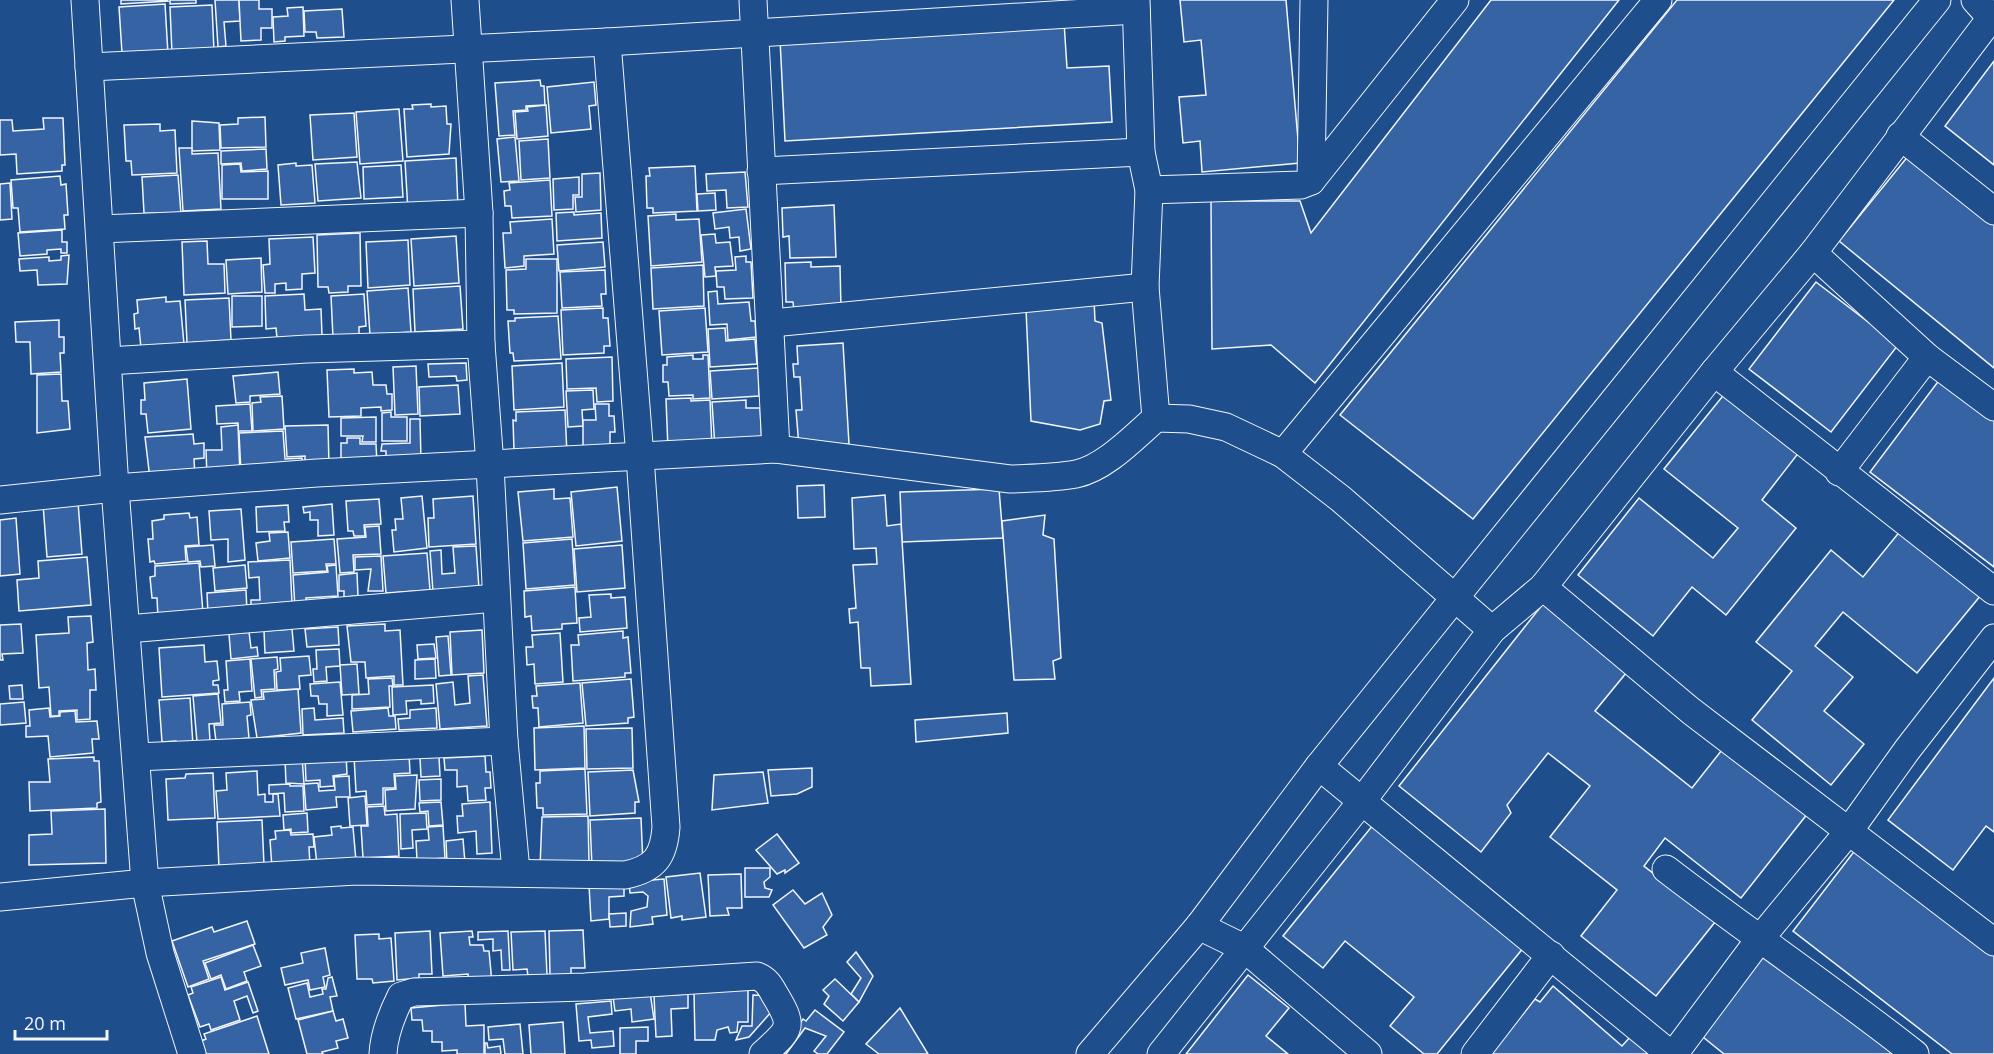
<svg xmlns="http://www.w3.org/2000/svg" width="1994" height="1054" viewBox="0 0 1994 1054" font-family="'Open Sans',sans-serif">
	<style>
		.building { fill: #3563a3; stroke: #f2f6ff; stroke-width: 1.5 }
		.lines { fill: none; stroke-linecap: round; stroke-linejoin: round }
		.minor-casing { stroke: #f2f6ff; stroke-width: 29 }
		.minor { stroke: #1f4e8c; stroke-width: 27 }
	</style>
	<rect width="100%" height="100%" fill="#1f4e8c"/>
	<g class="building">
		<polygon points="121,0 167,0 168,1 121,4"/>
		<polygon points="170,0 196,0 196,3 170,4"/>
		<polygon points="215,0 239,0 240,21 224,22 226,46 218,47"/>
		<polygon points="239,0 259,0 259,9 272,9 272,28 261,28 261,40 241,41"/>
		<polygon points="1180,0 1286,0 1300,163 1202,172 1200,141 1183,143 1179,97 1206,95 1201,40 1184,42"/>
		<polygon points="1491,0 1619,0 1315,383 1271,345 1212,349 1211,201 1300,201 1311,233"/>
		<polygon points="1677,0 1894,0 1473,519 1340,415"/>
		<polygon points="165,4 168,54 122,53 119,7"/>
		<polygon points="212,5 214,51 172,53 170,7"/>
		<polygon points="303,7 304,36 285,37 285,41 274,42 273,17 288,16 287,8"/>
		<polygon points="342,9 344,37 317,38 316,32 305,32 304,11"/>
		<polygon points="1064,22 1067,68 1109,66 1112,122 785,141 780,39"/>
		<polygon points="1994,61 1994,165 1945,126"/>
		<polygon points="540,80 541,86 544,86 545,105 526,106 526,110 513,111 515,135 499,136 495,83"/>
		<polygon points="594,82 596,105 589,106 591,129 551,133 547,87"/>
		<polygon points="431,104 431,107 446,106 447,124 451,124 449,154 407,157 404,109 413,109 412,105"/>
		<polygon points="546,105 548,136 517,139 515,112 528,111 527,107"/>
		<polygon points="399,109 403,161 360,164 356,112"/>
		<polygon points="354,113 357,157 313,160 310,115"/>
		<polygon points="265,117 266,147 221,148 220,125 238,124 238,118"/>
		<polygon points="43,118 63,118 65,165 62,165 62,171 17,174 16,154 0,155 0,120 12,120 13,131 44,129"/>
		<polygon points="192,121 219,123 220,150 192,151"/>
		<polygon points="160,124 160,131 175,130 177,173 132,175 131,161 126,161 124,125"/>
		<polygon points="515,137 519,181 501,182 497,139"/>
		<polygon points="548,139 550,178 521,180 519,141"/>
		<polygon points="179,148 192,148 192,154 218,153 221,209 183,211"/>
		<polygon points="266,149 267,169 242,171 241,163 221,164 221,151"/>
		<polygon points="1909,155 1994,224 1994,368 1839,241"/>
		<polygon points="456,158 458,208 408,211 405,161"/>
		<polygon points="357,162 361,198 318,201 315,164"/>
		<polygon points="296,163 296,166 312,165 315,203 281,205 278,165"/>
		<polygon points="240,164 241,172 268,171 268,199 222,199 222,165"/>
		<polygon points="401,165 403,197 364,199 363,167"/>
		<polygon points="695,166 697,211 653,213 653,208 647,208 646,176 650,176 649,168"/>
		<polygon points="745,172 748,207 727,208 726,190 707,191 706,174"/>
		<polygon points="600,173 601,210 576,212 575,197 582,197 582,174"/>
		<polygon points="178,175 181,214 144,213 142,177"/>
		<polygon points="60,176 61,185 66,184 68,215 64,215 65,229 20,232 18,208 13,208 11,180"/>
		<polygon points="579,177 579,195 573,195 573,209 554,210 553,179"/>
		<polygon points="550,180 552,216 512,218 511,206 505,206 504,191 510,190 509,183"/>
		<polygon points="10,183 12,219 0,220 0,184"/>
		<polygon points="715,193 716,210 698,211 697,194"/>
		<polygon points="834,205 836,257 790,258 789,236 783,237 782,208"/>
		<polygon points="746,209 751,249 740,251 739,237 730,238 729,227 715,229 713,213"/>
		<polygon points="574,212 574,215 601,213 602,238 557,241 556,213"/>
		<polygon points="676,214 676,220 699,219 702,262 651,266 648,216"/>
		<polygon points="552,219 554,254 524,256 524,266 505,268 503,233 511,233 510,222"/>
		<polygon points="62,230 62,242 67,242 67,253 61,253 61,249 47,250 47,254 20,256 18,233"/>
		<polygon points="360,233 361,286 348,286 348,292 329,293 328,287 318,287 317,235"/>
		<polygon points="715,234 716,243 730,242 733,266 715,267 716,276 705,277 701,235"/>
		<polygon points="456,236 459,283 414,286 411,239"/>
		<polygon points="313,237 315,273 302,274 302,289 286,290 286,283 275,284 275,293 265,293 263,265 270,264 269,239"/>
		<polygon points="408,240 410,285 368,288 366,242"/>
		<polygon points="207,241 208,264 224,264 225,293 184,295 182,242"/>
		<polygon points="603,242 605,267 559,271 557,245"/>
		<polygon points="69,255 67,284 38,285 37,270 20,271 19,259 49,257 49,261 61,260 61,256"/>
		<polygon points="746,256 746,262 751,262 753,298 725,299 724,287 717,287 716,271 736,270 735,257"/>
		<polygon points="261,258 262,292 228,294 226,260"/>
		<polygon points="526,259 557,259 557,313 514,314 514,310 507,310 506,270 526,269"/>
		<polygon points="811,262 811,267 840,266 841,309 794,311 793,302 786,302 785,263"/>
		<polygon points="703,265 704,306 653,309 651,268"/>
		<polygon points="605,270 606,294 601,294 602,306 562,308 560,272"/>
		<polygon points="1816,282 1898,345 1831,432 1749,369"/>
		<polygon points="460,286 463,329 415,332 413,289"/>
		<polygon points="408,288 411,332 370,335 367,291"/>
		<polygon points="717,291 718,304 749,302 751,321 755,321 756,337 728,340 727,324 710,325 708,292"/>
		<polygon points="304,294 305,310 321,309 322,335 277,338 276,328 266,329 265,296"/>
		<polygon points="364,294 366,326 359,327 359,336 333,338 331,296"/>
		<polygon points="232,296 262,296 262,326 232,327"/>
		<polygon points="166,297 166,302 180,301 184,344 141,348 139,328 135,329 134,314 138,313 137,300"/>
		<polygon points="229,298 231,340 187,343 185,300"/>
		<polygon points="1094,299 1095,321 1102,323 1111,400 1104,401 1100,424 1080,430 1031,421 1026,309"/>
		<polygon points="603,308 603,318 608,318 610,346 604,346 604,353 563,355 561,310"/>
		<polygon points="705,308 708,352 662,355 659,311"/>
		<polygon points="558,316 561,359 514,361 513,353 510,353 508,321 515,321 515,318"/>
		<polygon points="59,320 59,337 64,337 64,353 60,353 61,372 31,374 30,342 16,342 15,322"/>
		<polygon points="725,328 726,341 755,339 757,364 710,367 708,329"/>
		<polygon points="843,343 849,444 799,447 796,410 802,410 800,377 794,377 793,364 798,364 797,346"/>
		<polygon points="693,355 693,359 703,359 703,355 708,355 710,398 693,399 693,395 669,396 668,382 663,382 663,365 667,365 667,357"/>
		<polygon points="612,357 613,401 597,402 596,388 567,389 566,359"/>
		<polygon points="466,363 467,380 457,381 456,376 429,377 428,364"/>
		<polygon points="562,363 564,407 514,410 512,366"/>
		<polygon points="416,366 418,414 395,415 393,367"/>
		<polygon points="758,368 759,396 712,399 710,371"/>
		<polygon points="354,369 354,373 372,372 373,385 386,385 387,394 392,394 392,410 381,411 381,407 361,408 361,416 329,417 327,370"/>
		<polygon points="278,372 280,394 250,396 250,402 236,403 233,376"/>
		<polygon points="61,374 62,401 68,401 70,429 37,433 37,375"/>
		<polygon points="187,379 191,429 148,433 146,414 141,414 141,400 145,400 144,383"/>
		<polygon points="1940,379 1994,420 1994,567 1870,472"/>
		<polygon points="458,385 460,414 420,416 419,387"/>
		<polygon points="593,390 594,409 582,410 583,426 568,427 566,391"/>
		<polygon points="1726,392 1800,451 1762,500 1796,528 1726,615 1692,587 1653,636 1578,575 1639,498 1713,558 1738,528 1664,469"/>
		<polygon points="282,396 284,429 253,431 252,403 261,402 260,397"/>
		<polygon points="691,398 691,401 710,400 712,447 668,449 666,399"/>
		<polygon points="746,400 746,408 760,408 762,445 715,448 712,402"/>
		<polygon points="250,404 252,431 238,431 238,423 217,424 216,406"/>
		<polygon points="595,404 609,404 609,416 614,416 615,432 610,432 610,449 583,450 583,420 596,420"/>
		<polygon points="565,410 567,455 514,450 513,420 516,421 516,412"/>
		<polygon points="391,412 391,417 407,417 407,441 382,441 382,413"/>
		<polygon points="376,417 376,442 362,442 363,436 341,436 341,418"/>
		<polygon points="410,419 420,419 421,461 386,462 386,451 381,451 382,444 410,443"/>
		<polygon points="238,425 240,475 207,477 206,450 222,450 221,427"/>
		<polygon points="328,425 329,465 305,466 305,456 287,457 285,426"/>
		<polygon points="283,431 285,459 302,458 303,470 241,473 239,433"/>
		<polygon points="193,434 194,444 204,443 204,458 194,459 195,477 150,479 145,437"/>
		<polygon points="347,438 360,438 360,444 376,444 377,465 341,465 341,443 347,443"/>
		<polygon points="824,485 825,517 798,518 797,486"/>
		<polygon points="617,487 622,541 576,546 571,492"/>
		<polygon points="554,489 554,499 570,498 573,537 523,541 518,492"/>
		<polygon points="999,489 1003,538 902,542 900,492"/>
		<polygon points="885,495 887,526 901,524 911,684 871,686 870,668 861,668 858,622 850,623 849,609 856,608 853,565 877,564 876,548 854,549 852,498"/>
		<polygon points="422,496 427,548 394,552 392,530 396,530 395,519 403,519 401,498"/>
		<polygon points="473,496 476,544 429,547 428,518 434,518 433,499"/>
		<polygon points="379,499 381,524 364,525 365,536 354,536 353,531 348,531 346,501"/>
		<polygon points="78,502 82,554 47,557 43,504"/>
		<polygon points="332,504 334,535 318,536 318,520 310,520 310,512 304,513 303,507"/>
		<polygon points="288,505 289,522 284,522 285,531 257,532 256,507"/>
		<polygon points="241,509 245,560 228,562 228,539 211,540 209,511"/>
		<polygon points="189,513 190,518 197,517 199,545 185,546 186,561 155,564 154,561 150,562 148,539 153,539 152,521 164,519 164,515"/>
		<polygon points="1045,515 1043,535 1054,539 1061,658 1053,661 1055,679 1014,680 1002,521"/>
		<polygon points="16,518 20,574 0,576 0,520"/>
		<polygon points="379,526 381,554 353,555 354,572 340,573 337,539 366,537 365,527"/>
		<polygon points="1901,530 1981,595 1917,673 1843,612 1815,646 1853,677 1824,711 1864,744 1831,785 1752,720 1792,671 1756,642 1831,550 1863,577"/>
		<polygon points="288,532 290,558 258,561 256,543 270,541 269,533"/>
		<polygon points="334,539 336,564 326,564 327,571 293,573 291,542"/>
		<polygon points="572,539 575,585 526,589 523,543"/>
		<polygon points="213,545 215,566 201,567 200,561 188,562 186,547"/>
		<polygon points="622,545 625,588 577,592 574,549"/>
		<polygon points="476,546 479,589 433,592 430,551 441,550 442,574 455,573 453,547"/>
		<polygon points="427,553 430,590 386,593 383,556"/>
		<polygon points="381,556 383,591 368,591 371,569 355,570 355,557"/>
		<polygon points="87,557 91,605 19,611 17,580 39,578 38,561"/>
		<polygon points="290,560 292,604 251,612 251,600 260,600 259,577 249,578 248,562"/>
		<polygon points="199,563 203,613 158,617 157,598 152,598 150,577 155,576 155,566"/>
		<polygon points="245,565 247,588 215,591 213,568"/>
		<polygon points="336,565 338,596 306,598 307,607 295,608 293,575 328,572 327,566"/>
		<polygon points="357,573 358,596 344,597 344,591 339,591 339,575"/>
		<polygon points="575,587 577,623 562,624 562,629 532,631 531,616 525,617 524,591"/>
		<polygon points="246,590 247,612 208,614 207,593"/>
		<polygon points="611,594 611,598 625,597 627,628 580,632 579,618 591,617 589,595"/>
		<polygon points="1546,600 1631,667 1595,711 1692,788 1725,746 1808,813 1741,898 1665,838 1644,866 1715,922 1656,996 1581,936 1617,890 1550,837 1590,786 1548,753 1507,805 1511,813 1481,852 1399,786"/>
		<polygon points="91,616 93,642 87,643 88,670 95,669 96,690 90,690 90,719 77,720 77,710 59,711 59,716 51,716 49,687 39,688 36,635 69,633 68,617"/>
		<polygon points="21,624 23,653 2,654 3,660 0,660 0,625"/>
		<polygon points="385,624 385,631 400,630 403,685 394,685 394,676 366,678 365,662 351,662 347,626"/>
		<polygon points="338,627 339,645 307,647 305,629"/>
		<polygon points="292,629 294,651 265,653 264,631"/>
		<polygon points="482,630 484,673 452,675 450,632"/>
		<polygon points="623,631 623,638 628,637 631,673 625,673 625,677 573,681 571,645 579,645 578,635"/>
		<polygon points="249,632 251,648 257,647 258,656 231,659 229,634"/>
		<polygon points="560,633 563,682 535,684 534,664 527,665 526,647 533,647 532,635"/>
		<polygon points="448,636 451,675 439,676 436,637"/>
		<polygon points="434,644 436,658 418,659 417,645"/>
		<polygon points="204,645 205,662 217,661 219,680 213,681 213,685 218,685 219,693 162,697 159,648"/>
		<polygon points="339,649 340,666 326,667 327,681 314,682 313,669 317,669 316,650"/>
		<polygon points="309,656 311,675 299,676 300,689 277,690 276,672 281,671 280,658"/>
		<polygon points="277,657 278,669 274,670 275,689 261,690 262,697 255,698 251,659"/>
		<polygon points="250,659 252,691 239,692 240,701 225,702 224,690 228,690 226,661"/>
		<polygon points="435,659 436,678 415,679 415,660"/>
		<polygon points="357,664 359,694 342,695 340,665"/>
		<polygon points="483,675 487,726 440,729 436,684 453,682 455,705 470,703 468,676"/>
		<polygon points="392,678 393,686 389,686 390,707 352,709 352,695 369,694 368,679"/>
		<polygon points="1994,678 1994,832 1986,826 1953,870 1888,820"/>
		<polygon points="631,679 634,717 628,718 628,723 586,726 582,683"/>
		<polygon points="340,682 343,715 327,716 327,704 319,704 318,696 311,696 310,684"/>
		<polygon points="580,683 583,723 539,727 538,708 533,708 532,696 537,696 536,686"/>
		<polygon points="22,685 23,699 10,699 9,686"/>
		<polygon points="433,685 434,703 421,704 421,700 406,701 407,714 393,715 392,687"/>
		<polygon points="298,689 301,733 257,738 251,700 264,699 263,692"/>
		<polygon points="218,694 221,723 209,724 210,741 197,742 193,696"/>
		<polygon points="190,698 193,746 177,747 176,741 162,742 159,700"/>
		<polygon points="24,702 26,723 0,725 0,704"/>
		<polygon points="250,702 251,715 247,716 249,738 216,741 214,725 223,725 222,704"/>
		<polygon points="49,708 50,717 60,716 60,712 75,711 76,722 97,721 99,739 92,739 93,753 50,757 48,736 26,737 26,726 30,726 29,710"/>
		<polygon points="314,708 315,720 343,718 344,733 303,735 302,709"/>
		<polygon points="388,708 389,716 395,716 396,729 353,732 351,711"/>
		<polygon points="436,708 437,728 399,730 398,719 410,718 410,710"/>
		<polygon points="1007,713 1008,733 916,742 915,720"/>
		<polygon points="584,726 585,768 535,770 534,728"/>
		<polygon points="632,728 633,768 587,769 586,729"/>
		<polygon points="409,754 410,773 394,774 395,788 383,788 383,804 367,805 366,791 356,792 354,756"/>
		<polygon points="346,755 347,774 333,776 334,786 320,787 320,780 306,781 305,758"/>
		<polygon points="485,756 486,772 490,772 491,788 485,788 486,800 468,801 467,786 457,787 457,770 445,770 444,758"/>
		<polygon points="94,757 94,761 99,761 101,802 97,803 97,808 30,811 29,782 50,782 48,759"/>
		<polygon points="302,757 304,784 286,783 285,759"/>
		<polygon points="439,757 440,776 421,777 420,758"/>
		<polygon points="812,768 812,787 797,794 771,796 768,770"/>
		<polygon points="585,769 587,814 543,815 543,808 537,808 536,783 540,783 540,771"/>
		<polygon points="633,770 639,802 635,802 635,813 590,816 588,772"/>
		<polygon points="257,771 258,795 265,794 265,802 273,802 273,794 278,794 280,816 218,819 216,791 227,790 226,773"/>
		<polygon points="763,772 768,803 712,810 714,775"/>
		<polygon points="213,773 215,818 168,820 166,779 185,778 186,774"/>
		<polygon points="417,775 415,809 386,811 385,790 396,789 395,776"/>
		<polygon points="349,776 350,797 336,797 337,807 306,810 304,784 318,783 319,791 335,790 334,777"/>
		<polygon points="441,779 441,800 420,801 419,780"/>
		<polygon points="290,784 290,786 303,786 304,811 285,812 284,793 269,794 269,785"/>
		<polygon points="365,796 367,825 350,826 348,798"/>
		<polygon points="441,802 443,825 429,826 428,811 420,812 419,803"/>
		<polygon points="490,802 492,853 477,854 476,831 458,833 457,816 463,816 462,804"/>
		<polygon points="384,806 385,815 397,814 399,856 363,858 361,826 368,826 367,807"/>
		<polygon points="105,809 106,863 29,865 29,835 52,834 51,811"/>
		<polygon points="307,813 308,832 291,833 291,829 284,830 283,815"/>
		<polygon points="426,813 427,829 412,830 413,848 401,849 400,814"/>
		<polygon points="588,816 589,862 540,867 542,817"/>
		<polygon points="641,818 643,865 592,867 590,820"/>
		<polygon points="262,820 264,865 219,868 217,822"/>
		<polygon points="1373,825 1524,947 1437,1054 1424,1054 1390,1026 1414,997 1345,941 1323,968 1283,936"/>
		<polygon points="341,826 341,828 353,827 356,861 317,865 314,837 332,835 331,827"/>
		<polygon points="443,826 445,858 417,860 416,841 429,840 428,827"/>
		<polygon points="290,830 291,835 313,834 314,847 309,847 310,865 272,868 270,840 276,839 275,831"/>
		<polygon points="777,834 799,863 785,873 785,870 777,874 756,850"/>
		<polygon points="463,839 465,863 447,864 446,841"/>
		<polygon points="1856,849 1994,955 1994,1054 1952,1054 1793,931"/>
		<polygon points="745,868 770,868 770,877 764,882 765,888 772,890 769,897 745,897"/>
		<polygon points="700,873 706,917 682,920 682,916 671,918 666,877"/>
		<polygon points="741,874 742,908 727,908 729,915 710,916 708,875"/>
		<polygon points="664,879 667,915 652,917 653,924 630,927 631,911 647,907 648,896 643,892 630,893 629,882"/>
		<polygon points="624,883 624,896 609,897 609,919 591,921 589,885"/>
		<polygon points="793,890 805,904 822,893 832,915 823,927 827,935 804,948 773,905"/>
		<polygon points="626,913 626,926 610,927 609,914"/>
		<polygon points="247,921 255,944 203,961 209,979 188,987 172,941 212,927 214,932"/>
		<polygon points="583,930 585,968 571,968 571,975 550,975 549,931"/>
		<polygon points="430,931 432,974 419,974 419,978 397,980 395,933"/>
		<polygon points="472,931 473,937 469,937 470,945 483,945 484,951 489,951 492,983 469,985 468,974 443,976 440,933"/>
		<polygon points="508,931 510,970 502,970 501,950 493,951 493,939 478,940 478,932"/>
		<polygon points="545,931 547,975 528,976 527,969 513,970 511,932"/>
		<polygon points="379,934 379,939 391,938 394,981 373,983 372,979 357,979 355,935"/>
		<polygon points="253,945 261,966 244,972 247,981 226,989 221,975 211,979 205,963"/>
		<polygon points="325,948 330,975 323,977 325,987 310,990 308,980 285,985 281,968 303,963 301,953"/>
		<polygon points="1765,948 1899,1054 1724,1054 1698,1033"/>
		<polygon points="856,952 873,976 859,1002 851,994 861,978 847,962"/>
		<polygon points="1248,975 1289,1008 1266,1036 1288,1054 1186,1054"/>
		<polygon points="221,977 225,990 248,982 258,1011 253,1013 247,996 234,1001 240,1020 211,1030 209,1024 200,1027 188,995 193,993 191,987"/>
		<polygon points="332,977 337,996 330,997 333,1011 296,1019 288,988 307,983 310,997 323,994 322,989 326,989 328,978"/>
		<polygon points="835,979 859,1002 843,1021 824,1004 829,996 823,990"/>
		<polygon points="1553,986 1622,1046 1631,1036 1652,1054 1491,1054 1535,999 1540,1002"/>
		<polygon points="748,988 748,1022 738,1022 737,1032 730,1033 728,1027 717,1030 715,1040 695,1040 694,992"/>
		<polygon points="650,992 654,1019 632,1022 631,1009 615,1011 613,997"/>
		<polygon points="688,994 688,1008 671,1009 672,1036 656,1037 654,996"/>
		<polygon points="753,995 773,996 773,1010 749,1037 736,1040 742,1026 752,1026"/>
		<polygon points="611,1001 612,1014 588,1017 590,1033 613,1031 614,1046 592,1048 591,1040 579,1041 576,1004"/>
		<polygon points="465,1003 466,1026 484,1025 484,1054 457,1054 457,1050 442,1051 442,1042 432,1042 432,1031 423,1031 422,1020 412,1020 411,1008"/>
		<polygon points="900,1008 928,1054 879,1054 866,1044"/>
		<polygon points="815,1010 844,1032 827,1054 818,1054 814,1051 826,1036 805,1028 786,1054 783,1054 779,1051 803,1019 806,1021"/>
		<polygon points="333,1011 336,1021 343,1019 348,1038 336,1041 338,1048 322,1052 323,1054 307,1054 298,1020"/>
		<polygon points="257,1016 269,1054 206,1054 201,1041 206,1039 204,1034"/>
		<polygon points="563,1022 565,1054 531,1054 529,1025"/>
		<polygon points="520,1024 523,1054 505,1054 503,1039 489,1040 488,1027"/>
		<polygon points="648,1027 648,1041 636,1041 636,1054 620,1054 620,1028"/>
		<polygon points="485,1043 487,1043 488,1048 500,1046 501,1054 485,1054"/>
	</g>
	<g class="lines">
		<g class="minor-casing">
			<g id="minor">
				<polyline points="85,0 115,488 145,883 160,953 192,1054"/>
				<polyline points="465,0 479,213 481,344 490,465 504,741 516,871"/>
				<polyline points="753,0 776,449"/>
				<polyline points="1136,0 1141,152 1149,190 1145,287 1156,418"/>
				<polyline points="1975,0 1994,21"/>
				<polyline points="89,67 607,42 1136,10"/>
				<polyline points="1900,136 1994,211"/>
				<polyline points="761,171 1141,152"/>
				<polyline points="1311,181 1314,0"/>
				<polyline points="1149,190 1301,185 1311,181 1455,0"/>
				<polyline points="100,229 479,213"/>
				<polyline points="1813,253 1927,357 1994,407"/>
				<polyline points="772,323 1145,287"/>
				<polyline points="108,361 307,349 481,344"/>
				<polyline points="1714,372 1994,591"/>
				<polyline points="1283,454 1658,0"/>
				<polyline points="1839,472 1927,357"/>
				<path d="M 0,500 L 115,488 L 317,473 L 776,449 L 1010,479 C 1031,478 1055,478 1076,474 C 1105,468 1134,437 1156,418 L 1189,419 L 1226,427 L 1283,454 L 1341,499 L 1492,630"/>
				<polyline points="1543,587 1691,711 1994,942"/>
				<polyline points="127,629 496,598"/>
				<polyline points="136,757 504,741"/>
				<polyline points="1319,766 1670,1054"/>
				<path d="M 1666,869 C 1748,932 1834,990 1915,1054"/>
				<path d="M 0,897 L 145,883 L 357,871 L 625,875 C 655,869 664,856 666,827 L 640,457 L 607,42"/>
				<polyline points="1199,926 1244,948 1368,1054"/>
				<path d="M 383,1054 C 384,1033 392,1014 401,996 L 414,992 L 585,987 L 757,976 C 767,980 770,986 775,995 C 795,1028 790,1029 763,1054"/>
				<polyline points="1090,1054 1199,926 1319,766 1937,0"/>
				<polyline points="1161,1054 1362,801 1492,630 1543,587 1714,372 1813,253 1994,14"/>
				<polyline points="1475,1054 1551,955"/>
				<polyline points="1674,1054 1759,940 1849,831 1907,750 1994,638"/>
			</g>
		</g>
		<use href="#minor" class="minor"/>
	</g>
	<path d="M15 1030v9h92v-9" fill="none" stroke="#f2f6ff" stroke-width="3"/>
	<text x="24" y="1030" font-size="18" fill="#f2f6ff" stroke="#1f4e8c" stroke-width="4.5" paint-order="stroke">20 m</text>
</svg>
